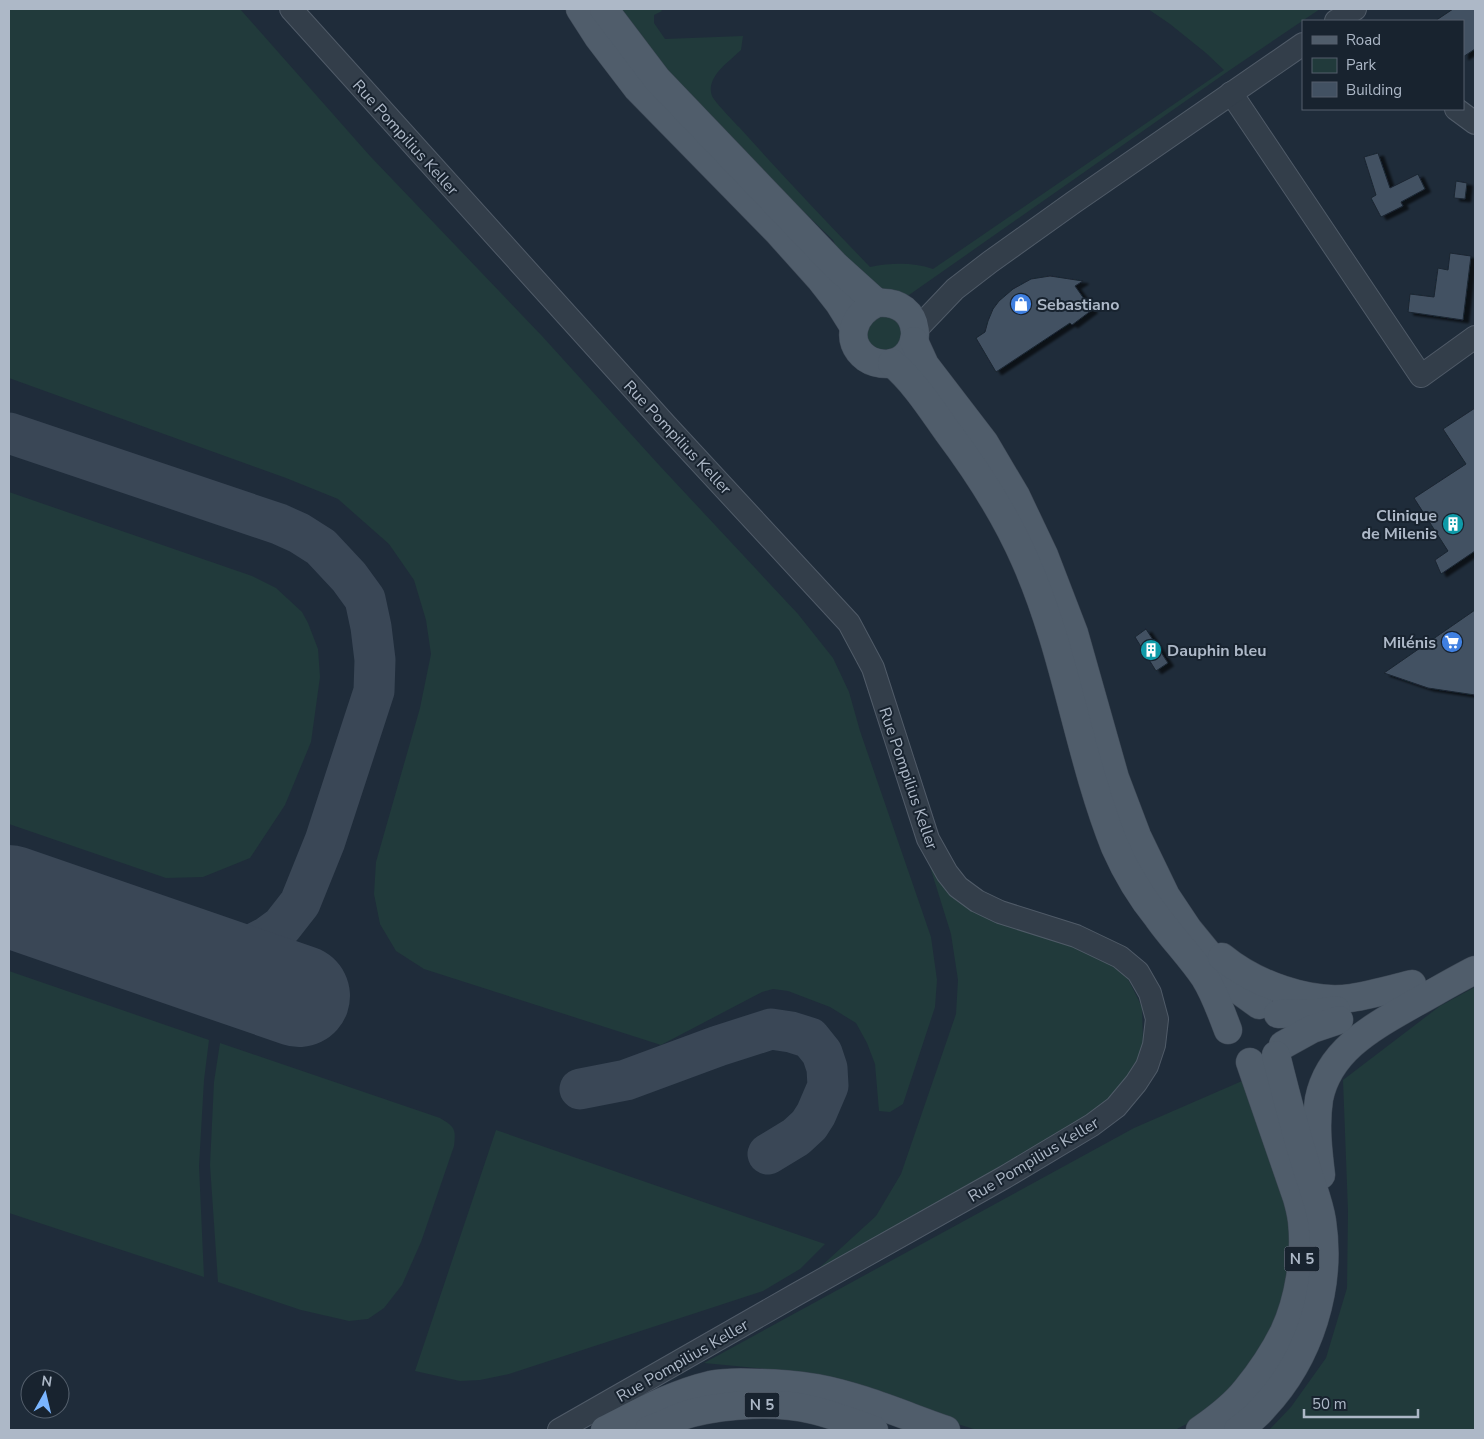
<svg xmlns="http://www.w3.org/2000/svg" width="1484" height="1439" viewBox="0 0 1484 1439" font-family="'Nunito Sans',sans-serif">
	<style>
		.green { fill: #213a3b }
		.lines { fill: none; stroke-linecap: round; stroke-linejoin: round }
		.taxiway { stroke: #3a4756; stroke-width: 41 }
		.runway { stroke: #3a4756; stroke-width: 102 }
		.building { fill: #425162; stroke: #1a2531; filter: url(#shadow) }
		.minor-casing { stroke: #505b68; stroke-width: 24 }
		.major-casing { stroke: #3c4754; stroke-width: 29 }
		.minor { stroke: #333e4a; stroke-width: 22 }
		.major { stroke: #505d6b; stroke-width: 28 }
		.labels { text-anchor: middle; stroke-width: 4; stroke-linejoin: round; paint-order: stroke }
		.shield { fill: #18232f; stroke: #808b99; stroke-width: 1 }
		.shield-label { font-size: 15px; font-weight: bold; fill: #adb8c7 }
		.street-label { font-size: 16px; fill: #adb8c7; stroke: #18232f }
		.poi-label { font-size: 16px; font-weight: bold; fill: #adb8c7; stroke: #18232f; text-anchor: start }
	</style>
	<defs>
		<filter id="shadow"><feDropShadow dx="5.5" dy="3" stdDeviation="1" flood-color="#0009"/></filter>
	</defs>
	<rect width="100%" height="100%" fill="#1f2c3a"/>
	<g class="green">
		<polygon points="9,9 240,9 370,156 542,336 659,465 798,614 833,658 849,692 860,731 931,937 937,980 935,1007 903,1104 890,1112 879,1111 875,1064 867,1043 856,1023 830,1007 788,991 773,989 762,992 661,1045 424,969 396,951 380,924 374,894 376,862 420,708 431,654 426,620 414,580 389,544 338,499 286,478 9,378"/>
		<path d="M 617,9 L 660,9 L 662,11 L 654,15 L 654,23 L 665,39 L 743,36 L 741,50 C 730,61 705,77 712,96 C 714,101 734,122 739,127 C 782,175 826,221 870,267 C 892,263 912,262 933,269 L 1224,70 L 1206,53 L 1170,24 L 1148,9 L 1320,9 L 1227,72 L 909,295 L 876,289 L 842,259 L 833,240 L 803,211 L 785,203 L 687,100 Z"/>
		<polygon points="898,313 907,343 880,358 860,328 863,321"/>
		<polygon points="9,492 252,576 276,588 302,612 308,623 318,649 320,677 311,742 285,805 250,858 203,877 166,878 9,824"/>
		<polygon points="927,857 936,872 1110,964 1127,977 1142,1007 1143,1042 1136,1069 1098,1116 817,1270 876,1216 901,1174 956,1014 958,980 951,934"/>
		<polygon points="9,971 209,1040 204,1080 199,1166 204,1277 9,1213"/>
		<polygon points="1475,987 1475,1430 1269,1430 1291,1407 1326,1358 1347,1288 1348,1211 1343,1080 1440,1006"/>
		<path d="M 220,1043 L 440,1118 C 455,1127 456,1129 454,1146 L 421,1242 L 402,1285 L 384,1308 L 368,1319 L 349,1321 L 301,1310 L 218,1282 L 210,1165 L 214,1082 Z"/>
		<polygon points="1249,1078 1291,1213 1289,1285 1273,1335 1241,1384 1196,1419 1175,1430 977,1430 786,1371 704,1363 1134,1128"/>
		<polygon points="496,1130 819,1242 825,1244 800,1269 763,1291 509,1374 480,1380 460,1381 415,1371"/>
	</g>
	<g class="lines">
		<g class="taxiway">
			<polyline points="9,433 279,524 299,533 321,547 349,577 365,599 371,627 375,660 374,691 325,841 300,903 282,926 267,937 248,947 227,953 203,954 171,952"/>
			<polyline points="580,1089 626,1080 718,1046 771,1029 791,1032 810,1038 822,1053 827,1068 828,1086 816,1114 809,1125 796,1137 768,1154"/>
		</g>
		<polyline class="runway" points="9,896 299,996"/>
	</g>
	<g class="building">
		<polygon points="1453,9 1475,9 1475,49 1463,57 1463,21 1435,21"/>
		<polygon points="1378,153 1390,188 1418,174 1425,189 1401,202 1403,206 1381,217 1371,198 1376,195 1364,157"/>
		<polygon points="1456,181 1467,183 1465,199 1454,198"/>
		<polygon points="1450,253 1471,256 1463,320 1408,312 1410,294 1434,297 1438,268 1448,270"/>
		<polygon points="1050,276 1083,281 1075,286 1092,310 1072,325 1070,323 996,372 976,338 985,332 988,321 993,309 999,301 1013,289 1031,279"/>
		<polygon points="1475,408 1475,551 1441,574 1435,560 1448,551 1414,498 1466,464 1443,429"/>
		<polygon points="1475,610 1475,695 1428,688 1384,673"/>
		<polygon points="1146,629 1168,663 1156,671 1135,637"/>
	</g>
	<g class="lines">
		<g class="minor-casing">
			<g id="minor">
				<polyline points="291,9 666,425 849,623 873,668 928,839 947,873 958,887 977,901 1000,912 1076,936 1120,957 1138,972 1150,993 1157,1019 1154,1045 1147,1066 1136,1083 1116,1107 1092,1125 1005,1177 797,1294 559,1430"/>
				<polyline points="1336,21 1355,9"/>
				<polyline points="1231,93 1421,376 1475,337"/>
				<polyline points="1456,109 1475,123"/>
				<polyline points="915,331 955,289 990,262 1074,202 1303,44"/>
			</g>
		</g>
		<g class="major-casing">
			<g id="major">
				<polyline points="580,9 598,37 637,88 777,231 821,280 839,303 854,327"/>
				<path d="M 604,9 L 657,79 L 836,266 L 877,303 C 924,298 927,359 888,364 C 881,364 873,363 866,358 C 843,341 854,313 877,303"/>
				<polyline points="914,341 925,365 984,442 1016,496 1044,555 1074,633 1115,778 1137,836 1166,896 1188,929 1215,962 1241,992 1259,1005"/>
				<path d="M 892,363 C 914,382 930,407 947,431 C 977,471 1005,514 1025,560 C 1066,652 1078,754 1115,847 C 1126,872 1141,897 1158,918 C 1173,939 1191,957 1205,978 C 1215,994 1221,1012 1228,1030"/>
				<path d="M 1222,957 C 1255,984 1309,1004 1351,998 C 1371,995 1392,989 1412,984"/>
				<polyline points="1278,1014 1317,1013 1336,1010"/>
				<polyline points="1283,1045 1312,1029 1339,1020"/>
				<path d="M 1321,1175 C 1318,1150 1315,1125 1319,1099 C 1329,1049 1375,1026 1415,1003 C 1435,992 1455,980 1475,970"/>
				<path d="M 605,1430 C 639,1413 672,1394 710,1385 C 725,1382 743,1382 759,1383 C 778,1383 797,1385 816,1388 C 860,1396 903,1415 946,1430"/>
				<path d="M 649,1430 C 663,1425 677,1417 692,1413 C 728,1404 776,1401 813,1410 C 834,1415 854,1423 874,1430"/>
				<path d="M 1200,1430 C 1216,1419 1234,1405 1246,1390 C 1260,1373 1274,1352 1284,1332 C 1299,1300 1306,1256 1302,1221 C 1301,1213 1299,1205 1297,1198 L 1250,1062"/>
				<path d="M 1238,1430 C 1247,1423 1257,1416 1264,1407 C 1310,1358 1332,1287 1322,1221 C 1319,1201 1310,1181 1305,1162 C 1294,1127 1285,1091 1276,1055"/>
			</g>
		</g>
		<use href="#minor" class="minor"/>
		<use href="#major" class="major"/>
	</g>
	<defs>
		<g id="shop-disc" transform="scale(1.125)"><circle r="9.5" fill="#3f7fe0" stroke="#18232f"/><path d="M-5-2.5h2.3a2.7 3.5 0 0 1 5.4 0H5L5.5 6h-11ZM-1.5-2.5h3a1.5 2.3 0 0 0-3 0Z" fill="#fff"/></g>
		<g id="building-disc" transform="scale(1.125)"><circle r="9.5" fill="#0f9aa8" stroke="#18232f"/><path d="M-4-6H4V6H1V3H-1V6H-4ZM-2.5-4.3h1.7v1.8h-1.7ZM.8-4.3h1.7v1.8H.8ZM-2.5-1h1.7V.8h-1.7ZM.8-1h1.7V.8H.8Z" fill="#fff"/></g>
		<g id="supermarket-disc" transform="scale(1.125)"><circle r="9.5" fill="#3f7fe0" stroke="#18232f"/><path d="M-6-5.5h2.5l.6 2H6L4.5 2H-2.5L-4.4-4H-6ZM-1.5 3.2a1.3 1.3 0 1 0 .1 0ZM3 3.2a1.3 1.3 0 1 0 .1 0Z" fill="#fff"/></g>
	</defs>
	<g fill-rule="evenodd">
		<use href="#shop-disc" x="1021" y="304"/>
		<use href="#building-disc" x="1453" y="524"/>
		<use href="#supermarket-disc" x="1452" y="642"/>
		<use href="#building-disc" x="1151" y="650"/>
	</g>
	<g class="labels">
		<g class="shield">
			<rect x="1284.5" y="1246.5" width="35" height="25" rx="4"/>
			<rect x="744.5" y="1392.5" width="35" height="25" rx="4"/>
		</g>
		<g class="shield-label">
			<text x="1302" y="1264">N 5</text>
			<text x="762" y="1410">N 5</text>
		</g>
		<g class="street-label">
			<text transform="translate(406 137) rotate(48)" y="6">Rue Pompilius Keller</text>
			<text transform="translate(678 437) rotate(47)" y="6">Rue Pompilius Keller</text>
			<text transform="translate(909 778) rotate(71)" y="6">Rue Pompilius Keller</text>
			<text transform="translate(1033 1159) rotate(-31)" y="6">Rue Pompilius Keller</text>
			<text transform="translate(682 1360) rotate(-30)" y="6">Rue Pompilius Keller</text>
		</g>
		<g class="poi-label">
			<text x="1037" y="310">Sebastiano</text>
			<text x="1437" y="521" text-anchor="end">Clinique<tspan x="1437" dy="18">de Milenis</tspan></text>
			<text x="1436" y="648" text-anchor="end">Milénis</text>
			<text x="1167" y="656">Dauphin bleu</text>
		</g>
	</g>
	<rect width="1484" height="1439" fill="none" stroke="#adb8c7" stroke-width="20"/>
	<rect x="1302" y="20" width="162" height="90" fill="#18232f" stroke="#545f6c"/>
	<rect x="1312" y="36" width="25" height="8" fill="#505d6b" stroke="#545f6c"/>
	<text x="1346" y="45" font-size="15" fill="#adb8c7">Road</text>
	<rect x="1312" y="58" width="25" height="15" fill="#213a3b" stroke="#545f6c"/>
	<text x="1346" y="70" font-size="15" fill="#adb8c7">Park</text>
	<rect x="1312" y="82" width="25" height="15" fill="#425162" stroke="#545f6c"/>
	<text x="1346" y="95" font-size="15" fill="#adb8c7">Building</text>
	<g transform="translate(45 1394) rotate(8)"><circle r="24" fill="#18232f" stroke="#545f6c"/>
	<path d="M0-4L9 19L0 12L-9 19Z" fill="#7ab5ff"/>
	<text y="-8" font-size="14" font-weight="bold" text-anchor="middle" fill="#adb8c7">N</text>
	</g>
	<path d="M1304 1409v8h114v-8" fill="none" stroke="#adb8c7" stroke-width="2.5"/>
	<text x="1312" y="1409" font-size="15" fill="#adb8c7" stroke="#18232f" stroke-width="4" paint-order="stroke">50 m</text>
</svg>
